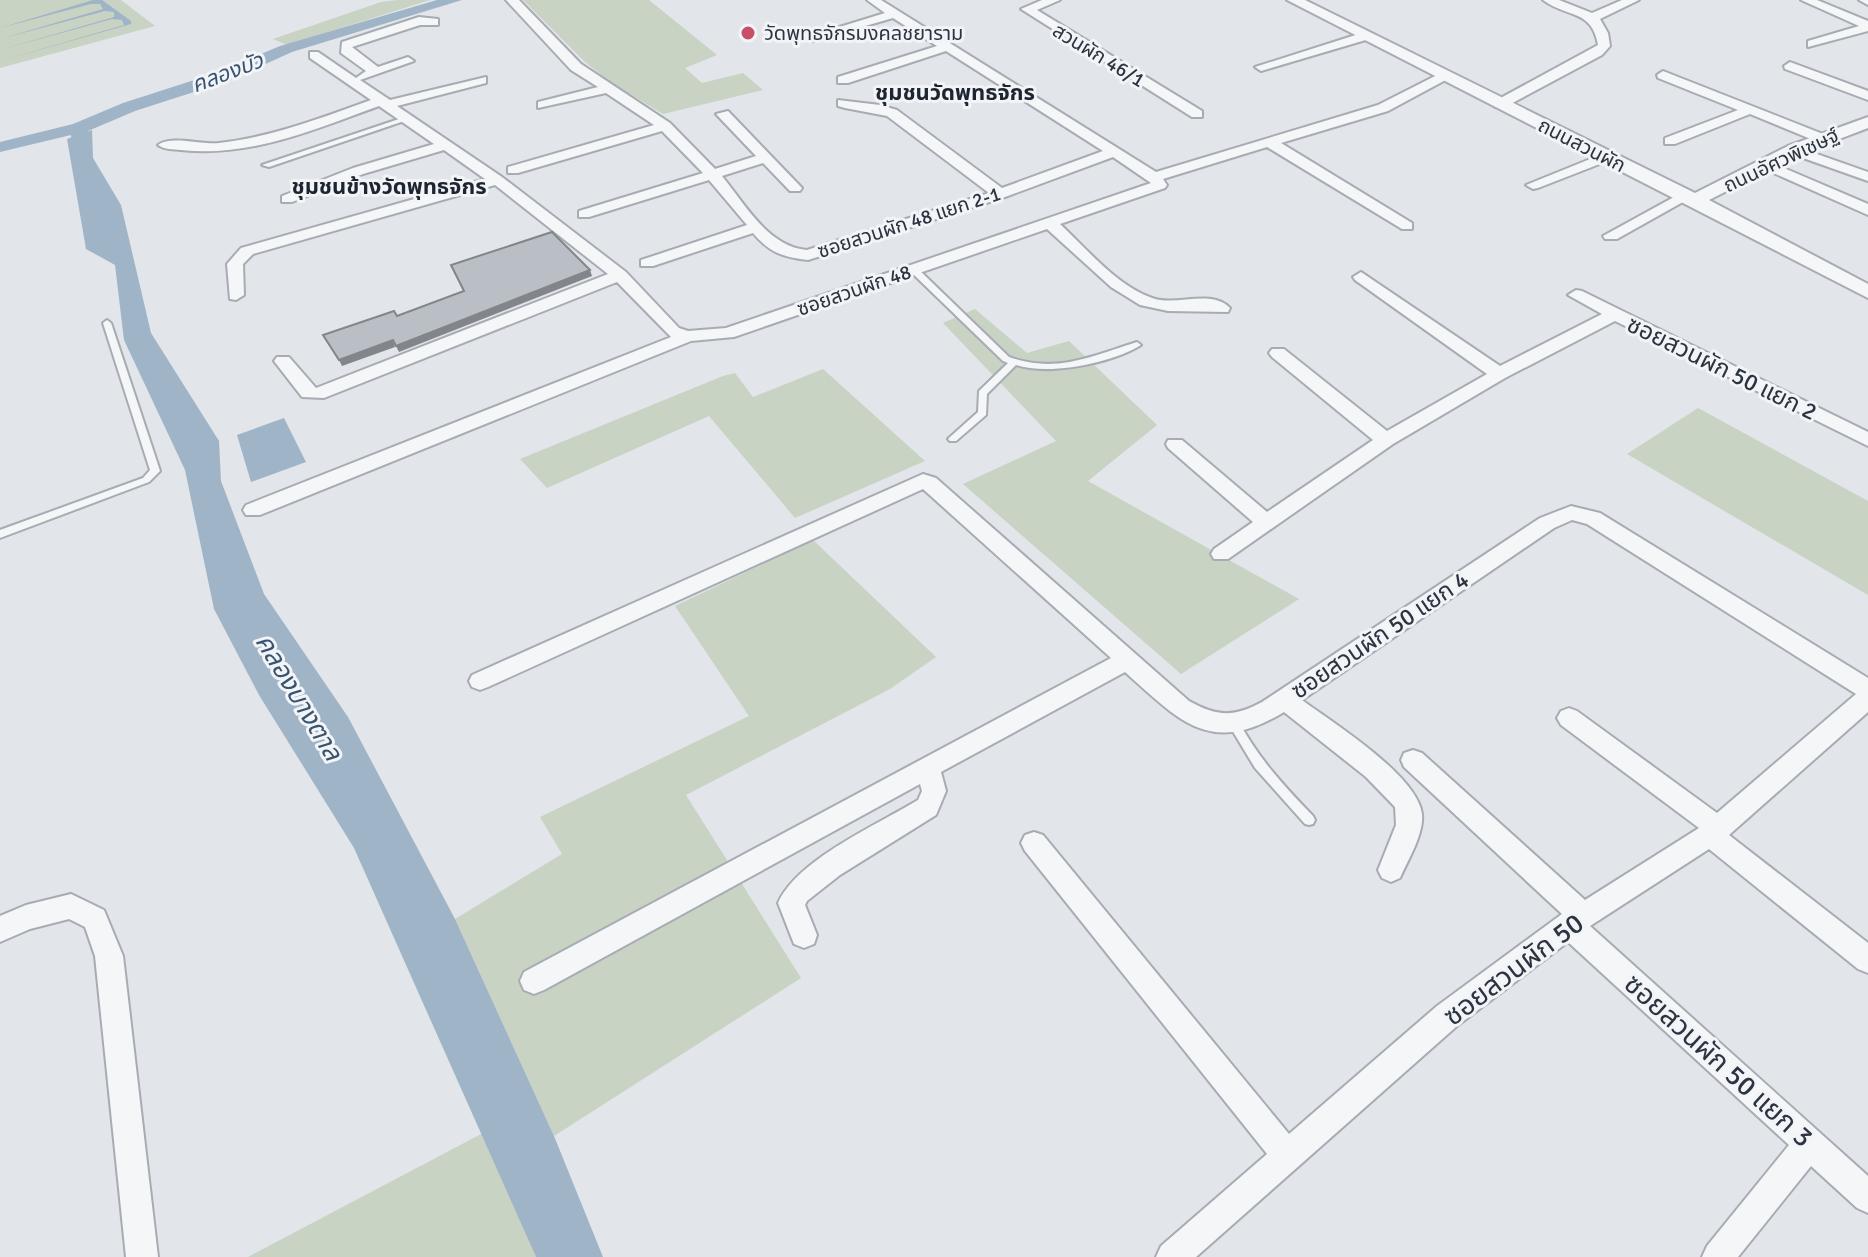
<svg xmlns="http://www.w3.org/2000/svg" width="1868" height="1257" viewBox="0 0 1868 1257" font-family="Signika,'Noto Sans Thai',sans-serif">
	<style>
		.green { fill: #c8d3c4 }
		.water { fill: #a0b4c7 }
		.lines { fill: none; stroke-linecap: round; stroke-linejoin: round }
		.canal { fill: #a0b4c7; fill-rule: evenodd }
		.service-casing { stroke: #a7acb3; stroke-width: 4 }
		.minor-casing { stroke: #a7acb3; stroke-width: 4 }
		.tertiary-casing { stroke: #a7acb3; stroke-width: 4 }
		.service { fill: #f5f6f8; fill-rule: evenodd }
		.minor { fill: #f5f6f8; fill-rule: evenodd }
		.tertiary { fill: #f5f6f8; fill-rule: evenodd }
		.shaded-wall { fill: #82868b }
		.building { fill: #babfc6; stroke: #82868b; stroke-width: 2 }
		.poi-dot { fill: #c65066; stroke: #f2f4f7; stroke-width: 3 }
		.labels { text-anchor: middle; stroke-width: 6; stroke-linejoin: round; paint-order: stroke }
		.far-poi-label { font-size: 20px; fill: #2b3440; stroke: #f2f4f7; text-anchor: start }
		.far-street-label { font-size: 20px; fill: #2b3440; stroke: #f2f4f7 }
		.far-water-label { font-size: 22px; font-style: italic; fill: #385472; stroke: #f2f4f7 }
		.far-neighbourhood-label { font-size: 22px; font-weight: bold; fill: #1d2531; stroke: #f2f4f7 }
		.street-label { font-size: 24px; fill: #2b3440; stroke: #f2f4f7 }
		.water-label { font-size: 26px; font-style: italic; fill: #385472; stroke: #f2f4f7 }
		.near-street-label { font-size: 28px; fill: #2b3440; stroke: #f2f4f7 }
	</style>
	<rect width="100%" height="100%" fill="#e2e5e9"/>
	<g class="green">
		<polygon points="0,0 121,0 155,26 0,68"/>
		<polygon points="398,0 430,0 287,45 273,39 381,2"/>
		<polygon points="523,0 649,0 717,55 685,68 702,83 743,73 763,90 663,114 610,82 584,61"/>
		<polygon points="975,309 1027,353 1069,341 1157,425 1088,481 1299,599 1181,674 963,484 1056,441 943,323"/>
		<polygon points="823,369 925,461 795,518 709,416 547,488 520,459 723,376 735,373 753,397"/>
		<polygon points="1698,408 1868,501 1868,595 1627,454"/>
		<polygon points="813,540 936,657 890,689 686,795 801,978 554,1136 455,919 562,854 540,817 749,716 675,606"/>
		<polygon points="483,1133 536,1257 248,1257"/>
	</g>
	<g class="water">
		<polygon points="93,0 102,0 131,21 131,24 0,61 124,25 122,20 112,19 0,50 114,17 114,12 105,11 0,39 103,9 100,4 91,4 0,28"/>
		<polygon points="92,130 93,158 121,205 151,333 219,441 221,481 264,594 348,717 455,919 554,1136 603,1257 536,1257 354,848 259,695 214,609 185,470 124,340 115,265 86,249 67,139"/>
		<polygon points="284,418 306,462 251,482 237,435"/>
	</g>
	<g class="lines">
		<polygon class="canal" points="437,0 462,0 292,52 228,81 135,111 88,131 93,172 91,176 84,178 75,172 71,135 0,152 0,142 73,124 123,103 216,73 280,46"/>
		<g class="service-casing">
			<g id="service">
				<polygon points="408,116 411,118 410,119 269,167 262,165"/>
				<path d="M 911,268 L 917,268 L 1009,357 C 1056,374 1092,356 1137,342 L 1141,345 C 1112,363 1049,376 1016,365 L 987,394 L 986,415 L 956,441 L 950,441 L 948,439 L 950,437 L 978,412 L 979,391 L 1008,363 L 1003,361 L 911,272 Z"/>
				<polygon points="107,320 111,323 160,471 149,482 0,538 0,530 143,478 150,470 103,323"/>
				<path d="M 1235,720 L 1239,722 C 1258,758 1285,787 1313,816 L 1315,820 L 1313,824 L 1309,825 L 1305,824 L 1255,768 L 1229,725 L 1231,722 Z"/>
			</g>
		</g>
		<g class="minor-casing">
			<g id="minor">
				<path d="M 506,0 L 519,0 L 581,64 L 670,123 L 715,169 L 756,156 L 716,114 L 728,111 L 802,188 L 800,191 L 790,191 L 763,163 L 722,176 C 745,204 768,247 807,250 L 989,193 L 887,116 L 845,108 L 838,106 L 838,100 L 880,105 L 897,110 L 1002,188 L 1103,151 L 946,51 L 848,83 L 838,83 L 838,77 L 937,46 L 893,18 L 813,41 L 807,37 L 885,13 L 867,0 L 881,0 L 1156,172 L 1378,105 L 1441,73 L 1453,76 L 1388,111 L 1281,143 L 1412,223 L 1412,229 L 1402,229 L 1267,147 L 1163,179 L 1167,185 L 1165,188 L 1060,224 C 1088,250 1116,285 1152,298 C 1176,307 1211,288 1230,308 L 1228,312 L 1168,311 L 1140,305 L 1111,287 L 1047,229 L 734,337 L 691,341 L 260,515 L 246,515 L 243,510 L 246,505 L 671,337 L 617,282 L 324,398 L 302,397 L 274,361 L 277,357 L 289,357 L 316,388 L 608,274 L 495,185 L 253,254 L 243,264 L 244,295 L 236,300 L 230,299 L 227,264 L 241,248 L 485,179 L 444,150 L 363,174 L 292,202 L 282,202 L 282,196 L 353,168 L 434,144 L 379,106 C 316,129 249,158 181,150 C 172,149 165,150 158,145 C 171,135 202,145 219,143 C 272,137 321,118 371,100 L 310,58 L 310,52 L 318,52 L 356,78 L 366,71 L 341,53 L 342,42 L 419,17 L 438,19 L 438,25 L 420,25 L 352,47 L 378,67 L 408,57 L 414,61 L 360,80 L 390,100 L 486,77 L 486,83 L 397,106 L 502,177 L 626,272 L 679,328 L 688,331 L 726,328 L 1151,183 L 1113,157 L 1005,197 L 808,260 C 783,257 770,253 753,233 L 653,266 L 641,266 L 641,260 L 747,225 L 709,180 L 589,217 L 579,217 L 579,211 L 703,173 L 662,131 L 518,173 L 508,173 L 508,167 L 654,125 L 606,93 L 538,108 L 538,102 L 598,87 L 571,70 Z"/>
				<polygon points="1042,0 1060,0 1037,10 1202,111 1202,117 1192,117 1021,9"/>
				<path d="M 1543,0 L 1559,0 L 1592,13 L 1622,0 L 1639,0 L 1600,19 L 1608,33 L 1610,46 L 1602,55 L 1505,107 L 1495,107 L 1495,101 L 1598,45 C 1592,9 1567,18 1543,0 Z"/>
				<polygon points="1801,0 1817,0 1868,21 1868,31 1808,47 1808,41 1859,26"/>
				<polygon points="1859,0 1868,0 1868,5"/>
				<polygon points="1365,32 1371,36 1369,39 1261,71 1255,67"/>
				<polygon points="1790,62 1868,91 1868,100 1785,69 1784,66"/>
				<polygon points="1663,71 1828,136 1830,139 1818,142 1750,114 1675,144 1665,144 1665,138 1738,110 1658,78 1657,75"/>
				<polygon points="1794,146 1868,172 1868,181 1789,153 1789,147"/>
				<polygon points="1605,153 1610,154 1610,160 1538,188 1533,189 1526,185"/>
				<polygon points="1765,160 1868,204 1868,215 1760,167 1760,161"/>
				<polygon points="1685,191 1692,195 1690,198 1617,239 1605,239 1603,236"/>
				<polygon points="1361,272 1500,366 1602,314 1568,295 1576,290 1582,291 1868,432 1868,446 1615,321 1505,378 1393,444 1228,559 1214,559 1211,554 1214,549 1253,522 1168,448 1166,444 1168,440 1182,440 1267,512 1373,440 1272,357 1269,353 1272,349 1284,349 1387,431 1487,374 1355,280 1353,277"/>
				<path d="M 923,474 L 936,478 L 1189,701 C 1217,717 1235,717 1262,702 L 1540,518 L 1571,506 L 1600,513 L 1868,678 L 1868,712 L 1729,835 L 1868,943 L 1868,973 L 1858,969 L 1709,849 L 1590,926 L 1868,1176 L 1868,1213 L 1857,1208 L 1811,1166 L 1738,1257 L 1702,1257 L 1707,1246 L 1789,1145 L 1568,942 L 1457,1026 L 1196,1257 L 1156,1257 L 1161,1246 L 1267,1154 L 1025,851 L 1021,843 L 1025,835 L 1034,832 L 1043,835 L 1289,1134 L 1437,1006 L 1562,914 L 1404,767 L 1401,760 L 1404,753 L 1413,750 L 1422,753 L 1585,900 L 1699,828 L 1561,725 L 1557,718 L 1561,711 L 1569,708 L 1577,711 L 1717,813 L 1856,694 L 1587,524 L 1572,520 L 1554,528 L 1302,700 C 1333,723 1417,775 1422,814 C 1424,834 1408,860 1400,878 L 1391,882 L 1382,878 L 1378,870 L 1396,825 L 1395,807 L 1366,777 L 1284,712 C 1210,757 1180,721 1125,672 L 941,772 L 946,791 L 936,815 L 840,875 L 807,901 L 805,905 L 817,935 L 814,944 L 804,948 L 794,944 L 778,903 C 798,859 877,825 918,800 L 922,791 L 920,784 L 544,990 L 534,994 L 524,990 L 520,981 L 524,972 L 1111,658 L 923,489 L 488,687 L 480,690 L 472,687 L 469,681 L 472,675 Z"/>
				<polygon points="71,894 104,910 123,956 158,1257 126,1257 95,956 85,927 69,919 30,929 0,942 0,916 26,905"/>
			</g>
		</g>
		<g class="tertiary-casing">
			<polygon id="tertiary" points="1287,0 1305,0 1695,193 1788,146 1868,117 1868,128 1800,154 1709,200 1868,284 1868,298"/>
		</g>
		<use href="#service" class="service"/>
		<use href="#minor" class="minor"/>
		<use href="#tertiary" class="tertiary"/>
	</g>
	<g class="shaded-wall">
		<polygon points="590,270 592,276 399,352 396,346"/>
		<polygon points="393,340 395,347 342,366 339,360"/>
	</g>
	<polygon class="building" points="552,232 590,270 396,346 393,340 339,360 323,335 394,311 397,316 464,291 451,265"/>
	<circle class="poi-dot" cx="748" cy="33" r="8"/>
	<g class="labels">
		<g class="far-poi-label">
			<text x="764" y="40">วัดพุทธจักรมงคลชยาราม</text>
		</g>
		<g class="far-street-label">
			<text transform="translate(1099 55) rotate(31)" y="7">สวนผัก 46/1</text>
			<text transform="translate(1582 145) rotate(27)" y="7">ถนนสวนผัก</text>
			<text transform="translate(1781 160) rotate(-25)" y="7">ถนนอัศวพิเชษฐ์</text>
			<text transform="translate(909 222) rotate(-18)" y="7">ซอยสวนผัก 48 แยก 2-1</text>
			<text transform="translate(854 290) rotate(-19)" y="7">ซอยสวนผัก 48</text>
		</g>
		<g class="far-water-label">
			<text transform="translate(227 72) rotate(-21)" y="8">คลองบัว</text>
		</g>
		<g class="far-neighbourhood-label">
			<text x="955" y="100">ชุมชนวัดพุทธจักร</text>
			<text x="389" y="194">ชุมชนข้างวัดพุทธจักร</text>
		</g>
		<g class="street-label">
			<text transform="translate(1722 368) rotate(26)" y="8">ซอยสวนผัก 50 แยก 2</text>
			<text transform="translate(1380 635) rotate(-34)" y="8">ซอยสวนผัก 50 แยก 4</text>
		</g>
		<g class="water-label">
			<text transform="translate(299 697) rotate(59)" y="9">คลองบางตาล</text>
		</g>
		<g class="near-street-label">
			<text transform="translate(1513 969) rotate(-37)" y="10">ซอยสวนผัก 50</text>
			<text transform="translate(1719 1060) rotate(42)" y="10">ซอยสวนผัก 50 แยก 3</text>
		</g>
	</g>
</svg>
